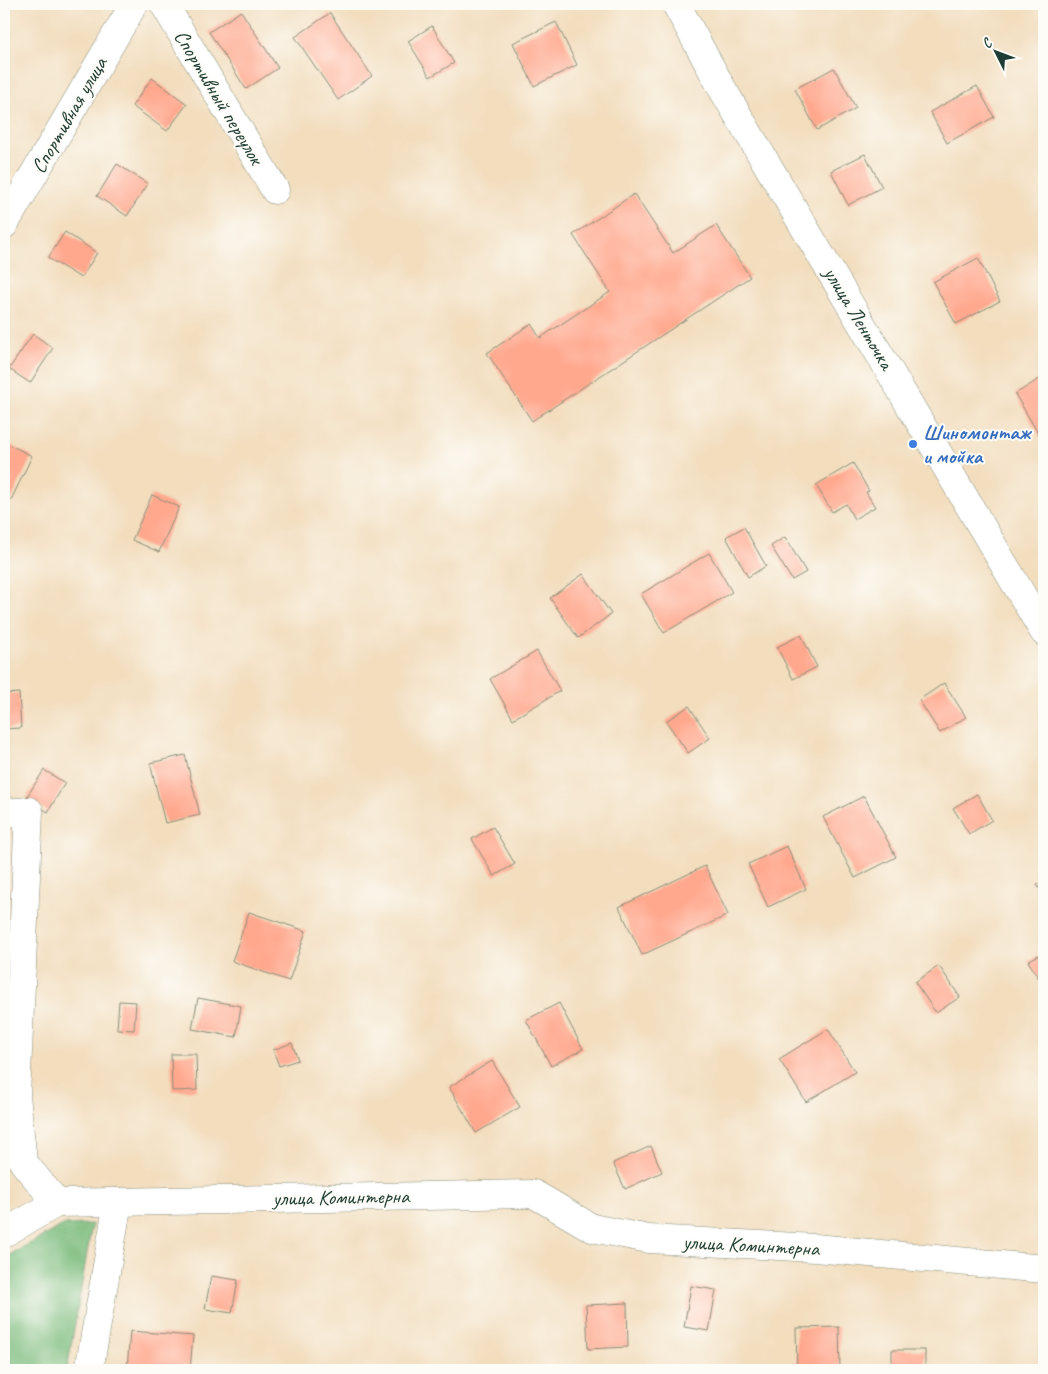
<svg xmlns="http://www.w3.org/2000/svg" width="1048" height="1374" viewBox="0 0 1048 1374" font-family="Caveat,sans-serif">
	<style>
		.forest { fill: #7bbc7d; stroke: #4d7c58 }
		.building { fill: #ffa88e }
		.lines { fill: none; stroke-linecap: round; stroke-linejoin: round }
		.minor-casing { stroke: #888d78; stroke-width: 29 }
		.major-casing { stroke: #888d78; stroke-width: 29 }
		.minor { stroke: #fff; stroke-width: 28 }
		.major { stroke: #fff; stroke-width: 28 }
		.shop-dot { fill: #3f7fe0; stroke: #fdfcf7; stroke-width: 2 }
		.labels { text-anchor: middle; stroke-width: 4; stroke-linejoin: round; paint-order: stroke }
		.street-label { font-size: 21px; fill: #1f3d34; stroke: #fdfcf7 }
		.shop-label { font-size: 21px; font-weight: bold; fill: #366cbe; stroke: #fdfcf7; text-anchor: start }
	</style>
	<rect width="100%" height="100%" fill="#fdfcf7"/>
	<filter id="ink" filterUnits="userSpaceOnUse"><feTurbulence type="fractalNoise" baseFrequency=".02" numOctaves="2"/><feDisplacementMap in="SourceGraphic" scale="10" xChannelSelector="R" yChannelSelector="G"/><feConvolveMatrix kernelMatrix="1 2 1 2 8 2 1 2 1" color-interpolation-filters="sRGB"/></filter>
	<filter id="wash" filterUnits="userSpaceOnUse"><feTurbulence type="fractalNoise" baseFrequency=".0096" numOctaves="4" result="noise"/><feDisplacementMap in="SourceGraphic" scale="20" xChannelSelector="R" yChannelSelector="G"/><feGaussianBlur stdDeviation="1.12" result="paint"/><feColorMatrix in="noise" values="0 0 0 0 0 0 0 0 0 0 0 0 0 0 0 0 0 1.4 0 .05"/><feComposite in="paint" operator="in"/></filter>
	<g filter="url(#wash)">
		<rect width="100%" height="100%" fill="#f2ddbd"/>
		<polygon class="forest" points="92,1224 67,1370 4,1370 4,1258 63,1225"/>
		<g id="blocks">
			<g class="building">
				<polygon points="241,11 278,68 246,89 209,32"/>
				<polygon points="330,13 372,76 338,100 295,37"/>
				<polygon points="556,22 577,65 534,86 513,43"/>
				<polygon points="432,26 454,63 430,77 408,41"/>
				<polygon points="834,68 856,108 817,130 795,89"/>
				<polygon points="152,78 187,104 167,131 132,106"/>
				<polygon points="977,86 994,117 947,143 930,112"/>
				<polygon points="865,154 882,187 848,205 831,171"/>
				<polygon points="117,164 148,184 127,216 97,196"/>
				<polygon points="634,194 673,253 716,225 750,277 532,421 487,353 531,324 540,338 610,292 573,235"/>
				<polygon points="65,232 97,253 81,278 48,258"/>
				<polygon points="978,258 1000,301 956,324 933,282"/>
				<polygon points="33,334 53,348 30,383 9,369"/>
				<polygon points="1044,376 1044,443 1015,394"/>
				<polygon points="4,442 32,456 11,500 4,496"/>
				<polygon points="853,463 869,491 866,492 875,507 854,519 846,504 832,512 816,485"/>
				<polygon points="152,495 179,507 159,552 132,540"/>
				<polygon points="744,527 766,566 748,577 726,537"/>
				<polygon points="785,537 806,572 792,580 771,546"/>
				<polygon points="709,553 732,592 664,633 641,594"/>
				<polygon points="583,574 611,614 578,638 550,598"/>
				<polygon points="801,635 817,667 793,679 777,647"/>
				<polygon points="537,651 560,691 513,719 490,679"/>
				<polygon points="944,683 966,717 940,733 919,700"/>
				<polygon points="19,693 21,728 4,729 4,694"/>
				<polygon points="689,706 710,738 688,753 666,721"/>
				<polygon points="185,755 200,815 165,823 150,763"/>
				<polygon points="44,770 65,783 48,812 26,798"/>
				<polygon points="977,794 992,820 969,834 953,808"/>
				<polygon points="864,796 896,857 855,878 823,817"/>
				<polygon points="493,827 515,864 494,876 472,839"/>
				<polygon points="787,846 806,889 768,907 748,864"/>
				<polygon points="705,866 728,915 642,955 619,907"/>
				<polygon points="1044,880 1044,895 1037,885"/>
				<polygon points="249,912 306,931 289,981 232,961"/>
				<polygon points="1044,952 1044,987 1028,961"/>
				<polygon points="939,966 960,997 936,1013 915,982"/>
				<polygon points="198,998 241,1006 236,1037 192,1029"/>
				<polygon points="119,1001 136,1002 134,1030 117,1029"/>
				<polygon points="559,1003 583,1049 551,1066 526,1020"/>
				<polygon points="828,1029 855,1072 806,1102 779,1059"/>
				<polygon points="292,1043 298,1060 279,1066 273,1050"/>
				<polygon points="171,1054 196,1054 197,1090 172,1091"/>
				<polygon points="492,1061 520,1107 476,1133 449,1087"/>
				<polygon points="651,1146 662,1172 625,1189 613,1163"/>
				<polygon points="211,1276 238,1280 232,1313 205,1309"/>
				<polygon points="691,1286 716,1290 709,1331 684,1327"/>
				<polygon points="627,1303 628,1347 588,1349 586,1305"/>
				<polygon points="839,1327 840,1369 797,1370 796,1328"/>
				<polygon points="130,1331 193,1336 190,1370 127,1370"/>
				<rect x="892" y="1350" width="33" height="20"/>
			</g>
		</g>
	</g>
	<g filter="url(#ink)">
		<use href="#blocks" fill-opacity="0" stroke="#888d78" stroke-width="1"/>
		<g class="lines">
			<g class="minor-casing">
				<g id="minor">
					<polyline points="164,4 275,190"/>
					<polyline points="4,225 134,4"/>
					<polyline points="4,813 29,811 16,1095 23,1162 57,1203 534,1194 592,1228 649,1239 815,1248 1044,1269"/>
					<polyline points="4,1233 57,1203"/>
					<polyline points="89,1370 118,1202"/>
				</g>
			</g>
			<g class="major-casing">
				<polyline id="major" points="676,4 723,90 1044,632"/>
			</g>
			<use href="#minor" class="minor"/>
			<use href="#major" class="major"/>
		</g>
	</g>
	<circle class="shop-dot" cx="913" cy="444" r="5"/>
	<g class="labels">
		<g class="street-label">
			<text transform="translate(219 97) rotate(59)" y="7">Спортивный переулок</text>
			<text transform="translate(69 115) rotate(-60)" y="7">Спортивная улица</text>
			<text transform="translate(859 318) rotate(59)" y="7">улица Ленточка</text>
			<text transform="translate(341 1197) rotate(-1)" y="7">улица Коминтерна</text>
			<text transform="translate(751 1245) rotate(3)" y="7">улица Коминтерна</text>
		</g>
		<g class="shop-label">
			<text x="923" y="439">Шиномонтаж<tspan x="923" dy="24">и мойка</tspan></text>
		</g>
	</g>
	<rect width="1048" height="1374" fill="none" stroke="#fdfcf7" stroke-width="20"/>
	<g transform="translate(996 52) rotate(312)" stroke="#fdfcf7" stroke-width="4" paint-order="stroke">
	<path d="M0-4L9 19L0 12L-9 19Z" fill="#1f3d34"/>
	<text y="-8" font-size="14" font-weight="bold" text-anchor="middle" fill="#1f3d34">С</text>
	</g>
</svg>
